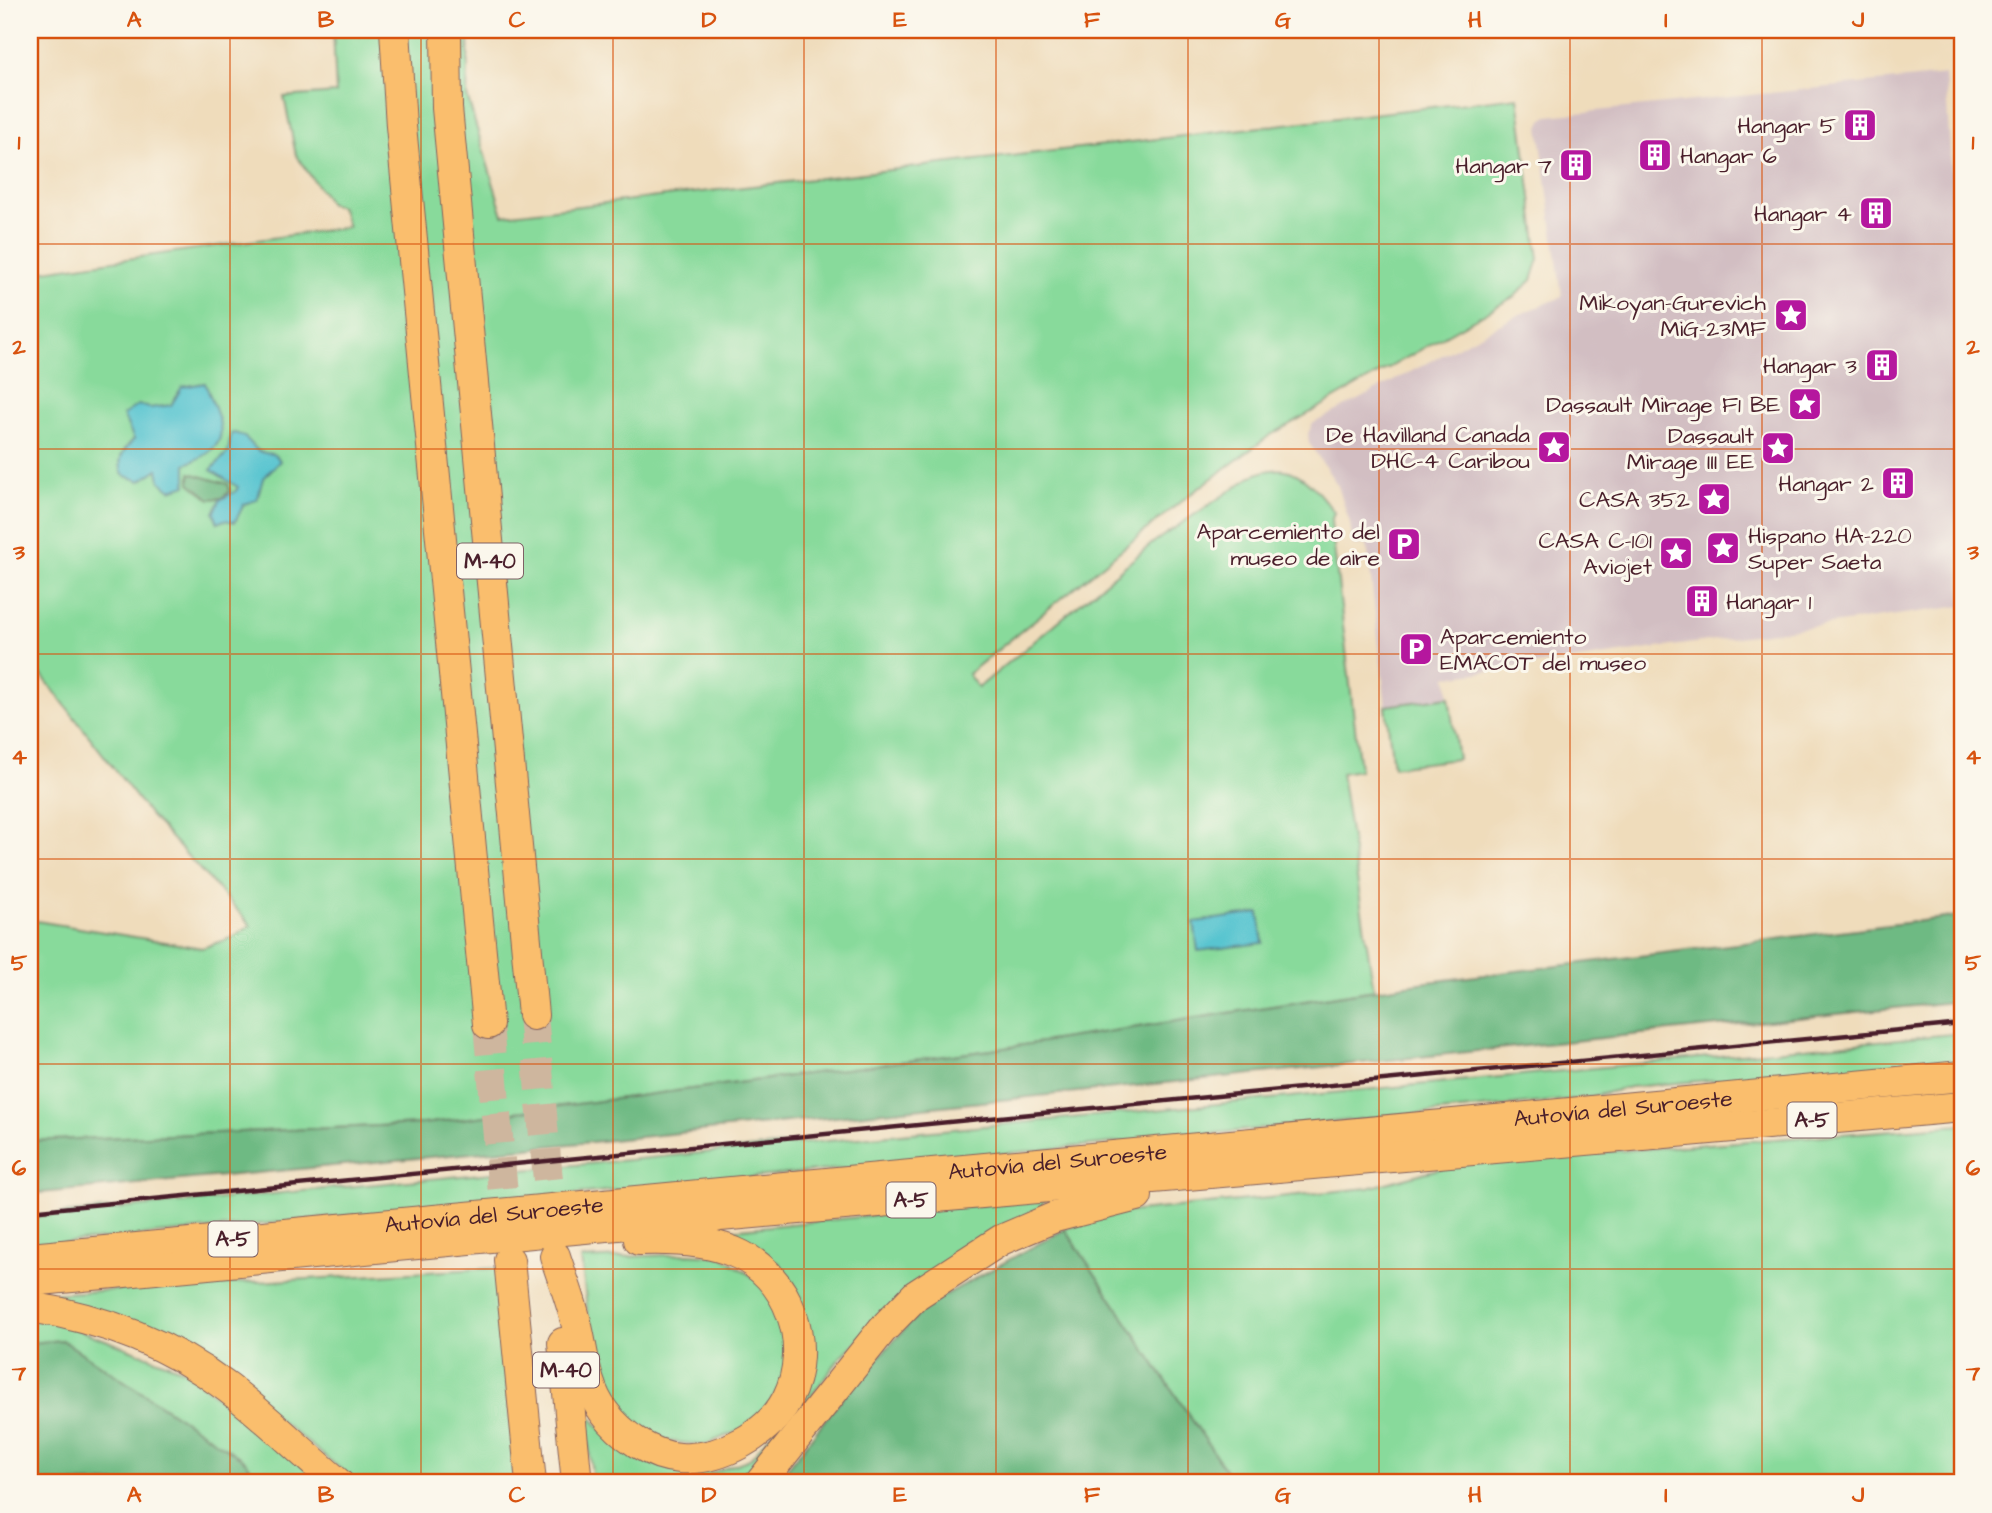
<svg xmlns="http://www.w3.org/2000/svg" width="1992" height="1513" viewBox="0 0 1992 1513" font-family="'Architects Daughter',sans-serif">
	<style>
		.industrial { fill: #d2bec2 }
		.green { fill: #88da9b; stroke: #697c63; stroke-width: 2 }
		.forest { fill: #6eba83; stroke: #5c6c57; stroke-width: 2 }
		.water { fill: #58c5d0; stroke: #51727e; stroke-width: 2 }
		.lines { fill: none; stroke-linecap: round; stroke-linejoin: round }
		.highway-tunnel { stroke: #ceb69e; stroke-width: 30; stroke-dasharray: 30 15; stroke-linecap: butt }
		.highway-casing { stroke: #84615d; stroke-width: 32 }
		.highway { stroke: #fabe6d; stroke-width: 30 }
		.rail { stroke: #4a1f2b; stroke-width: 4.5 }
		.grid { fill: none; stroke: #d8530f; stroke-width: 2; stroke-opacity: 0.55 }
		.labels { text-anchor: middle; stroke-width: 6; stroke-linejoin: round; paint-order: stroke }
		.shield { fill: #fbf7ec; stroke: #7f6065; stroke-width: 2 }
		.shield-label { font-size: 21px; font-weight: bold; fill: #4a1f2b }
		.poi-label { font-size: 23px; fill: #4a1f2b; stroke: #fbf7ec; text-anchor: end }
		.street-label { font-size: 23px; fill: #4a1f2b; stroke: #fbf7ec }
		.neatline { fill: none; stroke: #d8530f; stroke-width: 2.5 }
		.grid-label { font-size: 23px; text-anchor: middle; font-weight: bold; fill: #d8530f }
	</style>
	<rect width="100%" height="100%" fill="#fbf7ec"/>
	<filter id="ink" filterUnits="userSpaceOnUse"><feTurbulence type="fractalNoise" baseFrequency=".0143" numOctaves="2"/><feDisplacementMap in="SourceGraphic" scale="14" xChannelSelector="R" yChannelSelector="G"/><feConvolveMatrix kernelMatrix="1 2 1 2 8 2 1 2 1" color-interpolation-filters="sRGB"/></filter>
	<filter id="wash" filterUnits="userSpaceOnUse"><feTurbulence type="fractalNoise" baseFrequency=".00686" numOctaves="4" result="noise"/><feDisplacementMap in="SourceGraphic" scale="28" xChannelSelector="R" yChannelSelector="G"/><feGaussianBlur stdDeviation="1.57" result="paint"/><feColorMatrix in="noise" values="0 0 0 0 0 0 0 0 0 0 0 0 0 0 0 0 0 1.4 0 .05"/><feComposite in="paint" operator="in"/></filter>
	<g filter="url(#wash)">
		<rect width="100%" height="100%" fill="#efdcbb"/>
		<polygon class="industrial" points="1945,75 1956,237 1962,494 1962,529 1957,531 1962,606 1447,677 1449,697 1386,706 1367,544 1353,546 1350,523 1338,486 1309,443 1308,434 1312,424 1518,315 1562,297 1539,127 1542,120 1548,116"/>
		<g class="green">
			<path d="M 333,30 L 469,30 L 467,96 L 503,215 L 1518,97 L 1539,259 L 1532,280 L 1515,296 L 1269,436 L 1184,499 L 968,674 L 978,688 L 1154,542 L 1252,476 C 1293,457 1310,482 1334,512 L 1331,522 L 1360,770 L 1341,773 L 1374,990 L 991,1050 L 423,1124 L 30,1141 L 30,920 L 202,948 L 231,938 L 251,925 L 150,815 L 30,660 L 30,273 L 348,227 L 341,207 L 330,204 L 296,155 L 284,97 L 336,93 Z"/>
			<polygon points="1449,697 1458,759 1393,767 1386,706"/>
			<polygon points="1962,1033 1962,1063 1748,1084 1711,1080 1630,1087 1586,1098 30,1246 30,1217"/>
			<polygon points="1962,1125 1962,1483 1234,1483 1065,1229 1117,1213 1368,1188 1460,1163"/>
			<polygon points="1046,1198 1038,1210 900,1298 841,1357 744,1483 593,1483 585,1411 611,1440 658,1465 712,1473 750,1459 777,1427 796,1292 779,1263 732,1237 731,1230"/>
			<polygon points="688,1254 721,1256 759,1281 775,1307 788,1345 784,1380 767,1407 741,1430 704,1445 655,1440 605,1397 593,1357 581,1259"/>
			<polygon points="497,1268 516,1483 358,1483 196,1353 30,1295"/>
			<polygon points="30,1316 53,1320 184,1370 324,1483 262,1483 244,1460 62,1340 30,1343"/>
		</g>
		<g class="forest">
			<polygon points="190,473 228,484 230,491 222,498 210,499 190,483"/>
			<polygon points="1962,916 1962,1001 592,1142 30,1194 30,1141 423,1124 991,1050 1420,983"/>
			<polygon points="1065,1229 1234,1483 776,1483 848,1390 927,1305"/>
			<polygon points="62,1340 244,1460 262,1483 30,1483 30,1343"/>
		</g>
		<g class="water">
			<path d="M 205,383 C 221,425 237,445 186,464 L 186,485 L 171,490 L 160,481 L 158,469 L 140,481 L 123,475 C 116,460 123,450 134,439 L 123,415 L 138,405 L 150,408 L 171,405 L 182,387 Z"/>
			<path d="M 234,433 C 246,435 249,442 256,449 C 264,457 274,449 280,461 L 263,478 L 257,500 L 244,504 L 235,522 L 224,520 L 218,523 L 214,513 L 220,500 L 236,491 L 238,487 L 211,470 L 228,452 L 231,434 Z"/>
			<polygon points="1259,913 1263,943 1198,951 1194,922"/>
		</g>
	</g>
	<g filter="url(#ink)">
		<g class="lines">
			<g class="highway-tunnel">
				<polyline points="533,1015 553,1235"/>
				<polyline points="488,1024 507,1239"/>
			</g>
			<g class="highway-casing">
				<g id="highway">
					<polyline points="395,30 401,126 488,1024"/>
					<polyline points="446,30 447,108 533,1015"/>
					<path d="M 555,1256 C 562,1278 571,1300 576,1322 C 584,1353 584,1385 604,1412 C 621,1435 651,1456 680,1458 C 720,1461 769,1434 787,1399 C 814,1345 790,1275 734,1252 C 706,1240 669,1239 639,1240"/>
					<path id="s1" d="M 30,1258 L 1962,1076"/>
					<polyline points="509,1260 531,1483"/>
					<polyline points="30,1281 595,1227 1962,1107"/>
					<path d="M 30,1307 C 101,1318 170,1344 228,1388 C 266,1417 301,1452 338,1483"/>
					<polyline points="563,1343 577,1483"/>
					<polyline points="760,1483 882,1330 916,1295 1001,1240 1055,1217 1137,1196"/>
				</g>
			</g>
			<use href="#highway" class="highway"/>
			<polyline class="rail" points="30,1211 1962,1024"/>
		</g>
	</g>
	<path class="grid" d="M 230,30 L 230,1483M 421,30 L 421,1483M 613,30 L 613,1483M 804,30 L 804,1483M 996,30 L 996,1483M 1188,30 L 1188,1483M 1379,30 L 1379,1483M 1570,30 L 1570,1483M 1762,30 L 1762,1483M 30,244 L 1962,244M 30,449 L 1962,449M 30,654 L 1962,654M 30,859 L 1962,859M 30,1064 L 1962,1064M 30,1269 L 1962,1269"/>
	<defs>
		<g id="building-square" transform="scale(1.75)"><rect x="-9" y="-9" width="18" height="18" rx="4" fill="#b5179e" stroke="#fbf7ec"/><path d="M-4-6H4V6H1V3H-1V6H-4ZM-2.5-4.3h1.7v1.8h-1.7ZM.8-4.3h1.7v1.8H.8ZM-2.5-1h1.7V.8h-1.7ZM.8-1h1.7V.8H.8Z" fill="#fff"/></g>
		<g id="sight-square" transform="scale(1.75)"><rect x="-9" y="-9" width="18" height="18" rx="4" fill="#b5179e" stroke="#fbf7ec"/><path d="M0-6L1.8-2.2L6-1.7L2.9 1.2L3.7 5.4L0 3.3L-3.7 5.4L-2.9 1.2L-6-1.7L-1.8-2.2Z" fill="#fff"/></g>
		<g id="parking-square" transform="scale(1.75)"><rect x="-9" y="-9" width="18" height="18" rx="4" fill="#b5179e" stroke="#fbf7ec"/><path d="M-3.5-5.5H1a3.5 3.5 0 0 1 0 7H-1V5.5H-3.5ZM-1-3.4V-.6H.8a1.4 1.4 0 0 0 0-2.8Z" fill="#fff"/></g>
	</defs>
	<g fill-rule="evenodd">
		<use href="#building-square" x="1860" y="125"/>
		<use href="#building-square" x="1655" y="155"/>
		<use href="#building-square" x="1576" y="165"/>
		<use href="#building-square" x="1876" y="213"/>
		<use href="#sight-square" x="1791" y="315"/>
		<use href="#building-square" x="1882" y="365"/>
		<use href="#sight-square" x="1805" y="404"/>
		<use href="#sight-square" x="1554" y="447"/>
		<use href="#sight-square" x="1778" y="448"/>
		<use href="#building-square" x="1898" y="483"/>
		<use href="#sight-square" x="1714" y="499"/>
		<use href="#parking-square" x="1404" y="544"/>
		<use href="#sight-square" x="1723" y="548"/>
		<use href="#sight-square" x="1676" y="553"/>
		<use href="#building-square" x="1702" y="601"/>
		<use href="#parking-square" x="1416" y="649"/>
	</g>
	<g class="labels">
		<g class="shield">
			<rect x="457" y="543.5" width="66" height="35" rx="5"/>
			<rect x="1787.5" y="1102.5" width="49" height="35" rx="5"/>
			<rect x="886.5" y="1182.5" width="49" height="35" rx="5"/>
			<rect x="208.5" y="1221.5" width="49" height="35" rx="5"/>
			<rect x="533" y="1352.5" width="66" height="35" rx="5"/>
		</g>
		<g class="shield-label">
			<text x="490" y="568">M-40</text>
			<text x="1812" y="1127">A-5</text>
			<text x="911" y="1207">A-5</text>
			<text x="233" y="1246">A-5</text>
			<text x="566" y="1377">M-40</text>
		</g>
		<g class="poi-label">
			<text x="1836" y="133">Hangar 5</text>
			<text x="1680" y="163" text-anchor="start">Hangar 6</text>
			<text x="1552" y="173">Hangar 7</text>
			<text x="1852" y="221">Hangar 4</text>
			<text x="1766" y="310">Mikoyan-Gurevich<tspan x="1766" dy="26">MiG-23MF</tspan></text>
			<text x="1857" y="373">Hangar 3</text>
			<text x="1780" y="412">Dassault Mirage F1 BE</text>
			<text x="1530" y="442">De Havilland Canada<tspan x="1530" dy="26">DHC-4 Caribou</tspan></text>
			<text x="1754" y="443">Dassault<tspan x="1754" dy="26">Mirage III EE</tspan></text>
			<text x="1874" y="491">Hangar 2</text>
			<text x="1690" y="507">CASA 352</text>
			<text x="1380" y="539">Aparcemiento del<tspan x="1380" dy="26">museo de aire</tspan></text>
			<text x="1748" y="543" text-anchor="start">Hispano HA-220<tspan x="1748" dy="26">Super Saeta</tspan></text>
			<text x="1652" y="548">CASA C-101<tspan x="1652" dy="26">Aviojet</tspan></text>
			<text x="1726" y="609" text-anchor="start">Hangar 1</text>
			<text x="1440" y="644" text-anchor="start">Aparcemiento<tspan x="1440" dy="26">EMACOT del museo</tspan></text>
		</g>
		<g class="street-label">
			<text dy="8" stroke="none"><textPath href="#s1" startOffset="1600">Autovía del Suroeste</textPath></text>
			<text dy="8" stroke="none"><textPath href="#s1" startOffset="1032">Autovía del Suroeste</textPath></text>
			<text dy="8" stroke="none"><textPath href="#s1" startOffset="466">Autovía del Suroeste</textPath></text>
		</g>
	</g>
	<rect width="1992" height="1513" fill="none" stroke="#fbf7ec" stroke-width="77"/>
	<rect x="38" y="38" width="1916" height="1436" class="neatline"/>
	<g class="grid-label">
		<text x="134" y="27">A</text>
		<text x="326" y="27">B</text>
		<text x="517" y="27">C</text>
		<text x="709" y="27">D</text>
		<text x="900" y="27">E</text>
		<text x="1092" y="27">F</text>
		<text x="1283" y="27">G</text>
		<text x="1475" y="27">H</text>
		<text x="1666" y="27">I</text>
		<text x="1858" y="27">J</text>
		<text x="19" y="149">1</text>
		<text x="1973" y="149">1</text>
		<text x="19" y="354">2</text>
		<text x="1973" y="354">2</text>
		<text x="19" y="559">3</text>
		<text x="1973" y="559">3</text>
		<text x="19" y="764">4</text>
		<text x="1973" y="764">4</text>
		<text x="19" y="970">5</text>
		<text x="1973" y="970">5</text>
		<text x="19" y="1175">6</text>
		<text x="1973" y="1175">6</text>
		<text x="19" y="1380">7</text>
		<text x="1973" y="1380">7</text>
		<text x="134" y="1502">A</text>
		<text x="326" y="1502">B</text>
		<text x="517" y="1502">C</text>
		<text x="709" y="1502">D</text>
		<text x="900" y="1502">E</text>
		<text x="1092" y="1502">F</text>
		<text x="1283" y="1502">G</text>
		<text x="1475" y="1502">H</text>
		<text x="1666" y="1502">I</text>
		<text x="1858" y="1502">J</text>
	</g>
</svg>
